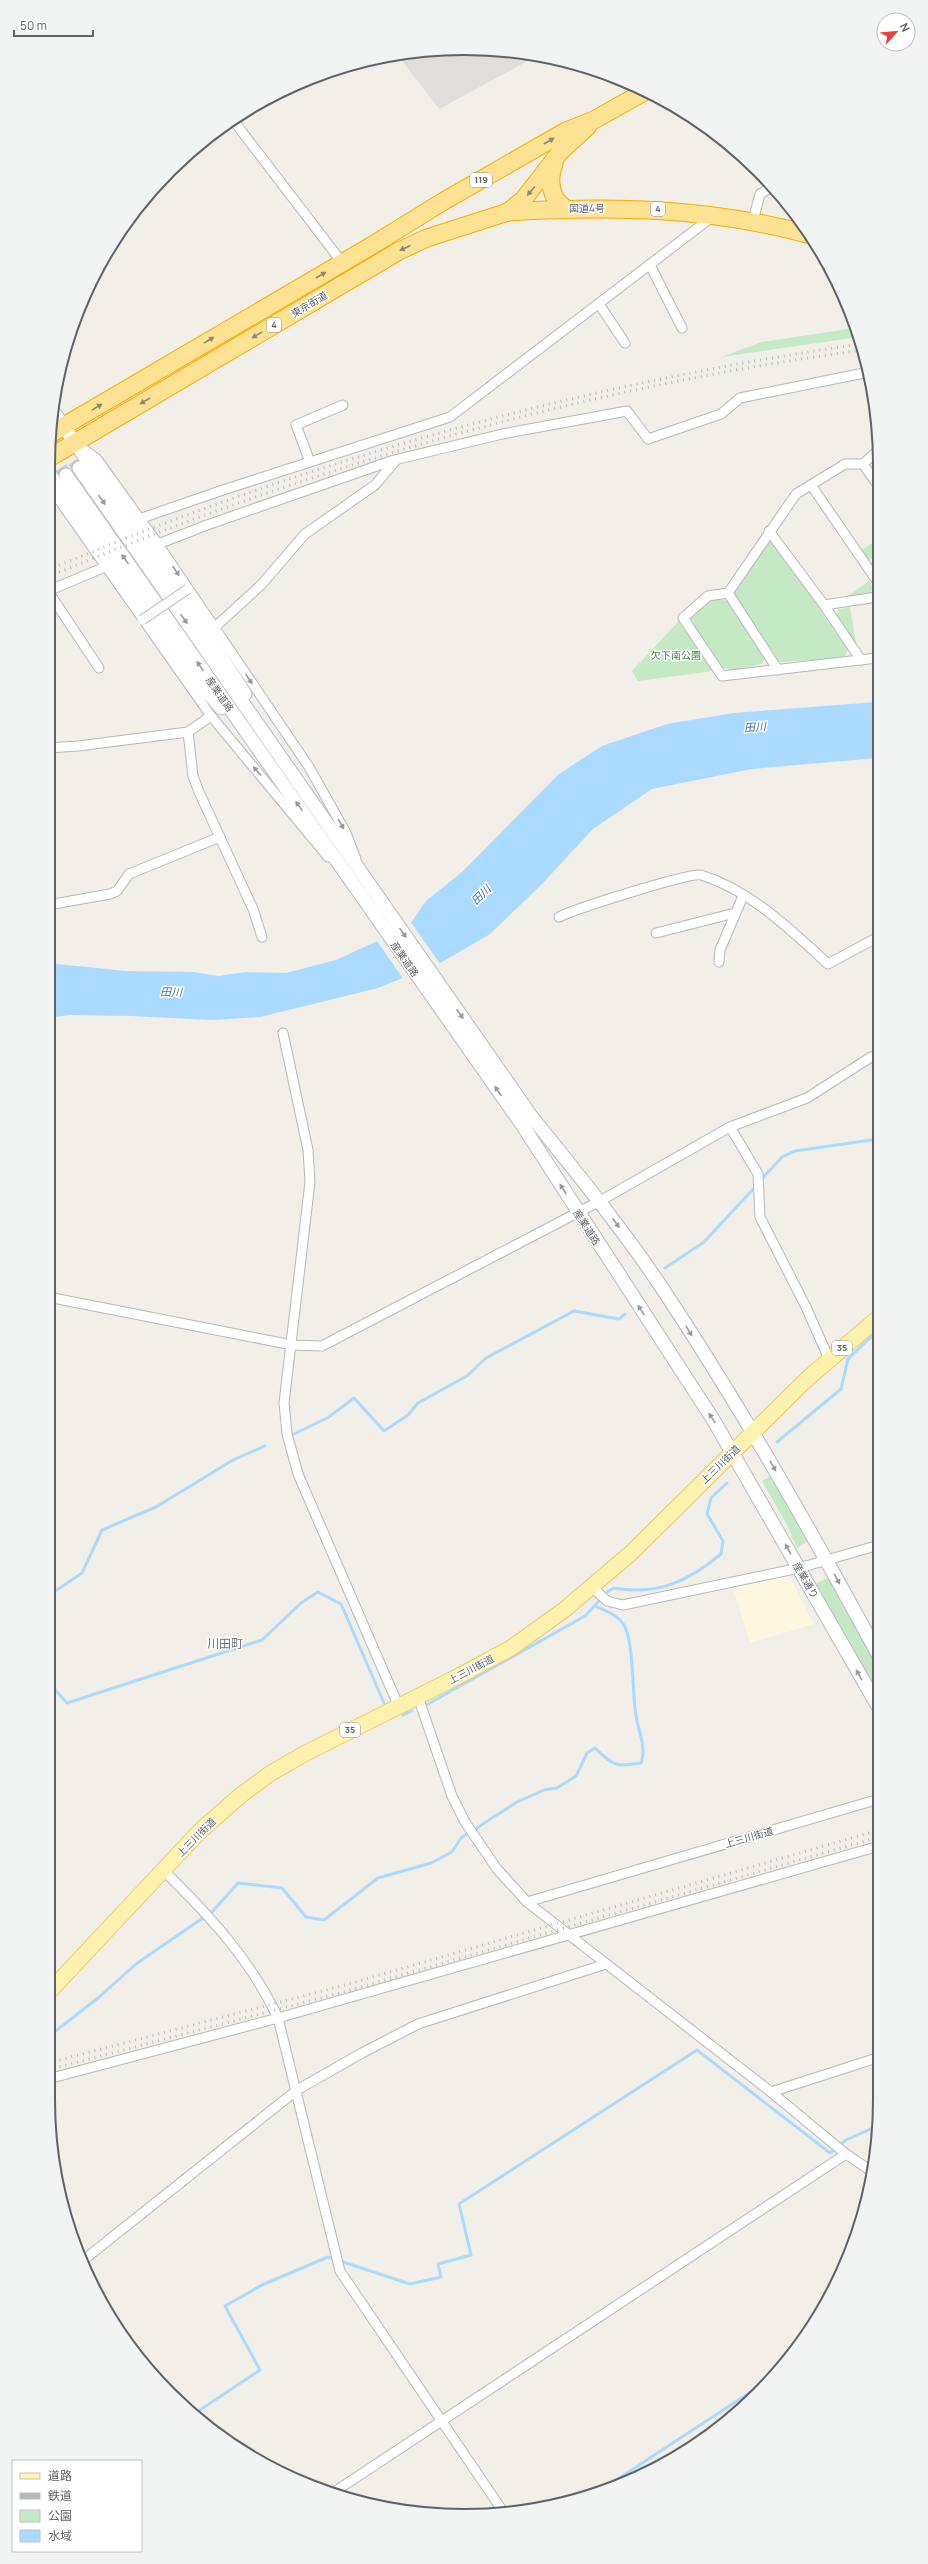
<svg xmlns="http://www.w3.org/2000/svg" width="928" height="2564" viewBox="0 0 928 2564" font-family="Manrope,'Noto Sans JP',sans-serif">
	<style>
		.commercial { fill: #fef7e0 }
		.industrial { fill: #e0deda }
		.green { fill: #c5e8c5 }
		.water { fill: #aadaff }
		.pier { fill: #f1efe8 }
		.lines { fill: none; stroke-linecap: round; stroke-linejoin: round }
		.stream { stroke: #aadaff; stroke-width: 3 }
		.secondary-tunnel { stroke: #ccccc8; stroke-width: 13; stroke-dasharray: 13 6; stroke-linecap: butt }
		.street-casing { stroke: #b5b8bc; stroke-width: 11 }
		.secondary-casing { stroke: #b6babf; stroke-width: 15 }
		.primary-casing { stroke: #f2c960; stroke-width: 17 }
		.highway-casing { stroke: #f9ab00; stroke-width: 19 }
		.street { stroke: #fff; stroke-width: 9 }
		.secondary { stroke: #fff; stroke-width: 13 }
		.primary { stroke: #fff2af; stroke-width: 15 }
		.highway { stroke: #fde293; stroke-width: 17 }
		.rail { stroke: #b6b7b8; stroke-width: 3; stroke-dasharray: 1 5; stroke-linecap: butt }
		.street-bridge-casing { stroke: #b5b8bc; stroke-width: 11; stroke-linecap: butt }
		.street-bridge { stroke: #fff; stroke-width: 9 }
		.oneway { fill: #8e8975 }
		.oneway2 { fill: #979a9d }
		.labels { text-anchor: middle; stroke-width: 3; stroke-linejoin: round; paint-order: stroke }
		.shield { fill: #fff; stroke: #8f9295; stroke-width: 1 }
		.shield-label { font-size: 9px; font-weight: bold; fill: #5f6368 }
		.street-label { font-size: 10px; fill: #5f6368; stroke: #fff }
		.park-label { font-size: 10px; fill: #348238; stroke: #fff }
		.water-label { font-size: 11px; font-style: italic; fill: #4174aa; stroke: #fff }
		.quarter-label { font-size: 12px; fill: #70757a; stroke: #fff }
		.rim { fill: none; stroke: #5f6368; stroke-width: 2 }
	</style>
	<rect width="100%" height="100%" fill="#f1efe8"/>
	<polygon class="commercial" points="789,1576 814,1624 750,1643 733,1588"/>
	<polygon class="industrial" points="491,49 537,56 439,109 397,54 409,52"/>
	<g class="green">
		<polygon points="855,328 859,337 721,357 762,342"/>
		<polygon points="877,540 877,555 868,561 860,551"/>
		<polygon points="767,542 773,542 848,650 844,658 781,662 775,659 734,597 734,591"/>
		<polygon points="869,581 872,586 871,595 847,597"/>
		<path d="M 717,599 L 728,601 L 764,656 L 763,663 C 750,667 732,672 719,667 L 691,624 L 691,618 L 712,600 Z"/>
		<polygon points="850,607 856,644 837,616 838,610"/>
		<polygon points="679,621 713,671 638,681 632,671"/>
		<polygon points="772,1475 809,1540 797,1548 786,1523 762,1481"/>
		<polygon points="829,1577 879,1668 879,1697 815,1584"/>
	</g>
	<polygon class="water" points="877,702 877,758 752,769 652,789 593,829 541,885 490,934 442,962 378,988 260,1017 212,1020 131,1016 69,1015 48,1018 48,963 125,971 193,972 219,976 245,972 286,973 336,960 408,927 426,901 462,872 559,774 602,746 667,724 734,713"/>
	<polygon class="pier" points="410,921 441,965 404,980 377,941 407,925"/>
	<g class="lines">
		<g class="stream">
			<polyline points="760,1181 782,1157 795,1151 878,1139"/>
			<polyline points="665,1268 704,1242 757,1185"/>
			<polyline points="294,1434 329,1417 354,1398 384,1431 408,1415 418,1403 467,1376 486,1358 574,1311 619,1319 625,1314"/>
			<polyline points="777,1442 841,1389 848,1359 872,1336"/>
			<path d="M 607,1592 L 614,1588 C 657,1596 689,1581 721,1554 L 723,1541 L 707,1514 L 711,1498 L 727,1483"/>
			<polyline points="48,1596 82,1573 102,1530 156,1507 233,1460 265,1446"/>
			<polyline points="48,1682 67,1703 262,1640 301,1603 318,1592 341,1604 384,1703"/>
			<polyline points="428,1704 585,1616 599,1601"/>
			<polyline points="403,1715 412,1711"/>
			<path d="M 48,2037 L 98,1998 L 136,1964 L 213,1911 L 238,1883 L 282,1888 L 306,1917 L 324,1920 L 378,1878 L 431,1863 L 452,1852 L 461,1838 L 517,1802 L 544,1790 L 557,1788 L 576,1776 L 587,1753 L 595,1748 C 614,1766 615,1767 641,1763 C 647,1748 638,1731 636,1715 C 632,1693 634,1646 625,1627 C 619,1615 606,1611 595,1606"/>
			<polyline points="194,2414 260,2370 225,2306 262,2285 328,2257 410,2284 441,2277 438,2264 471,2255 459,2204 697,2050 830,2153 846,2140 877,2126"/>
			<polyline points="598,2492 772,2378"/>
		</g>
		<g class="secondary-tunnel">
			<polyline points="52,430 79,468"/>
			<polyline points="50,452 66,475"/>
		</g>
		<g class="street-casing">
			<g id="street">
				<polyline points="233,120 344,265"/>
				<polyline points="753,221 760,194 773,186"/>
				<polyline points="650,265 682,328"/>
				<polyline points="599,304 625,343"/>
				<polyline points="82,448 97,459 158,544 309,767 346,833 356,859"/>
				<polyline points="876,452 863,464 845,464 796,494 728,593 708,596 683,618 722,676 877,658"/>
				<polyline points="310,462 296,425 343,405"/>
				<polyline points="863,464 877,484"/>
				<polyline points="48,484 211,716 328,857"/>
				<polyline points="811,485 877,581"/>
				<polyline points="139,519 223,490 450,417 712,217"/>
				<polyline points="769,531 824,605 861,660"/>
				<polyline points="158,544 207,525 394,460 502,434 627,411 648,439 721,414 740,398 869,372"/>
				<polyline points="728,593 778,670"/>
				<polyline points="824,605 877,597"/>
				<polyline points="214,628 261,585 305,534 375,485 396,460"/>
				<polyline points="99,668 48,591 105,567"/>
				<polyline points="188,732 193,776 199,792 253,909 262,937"/>
				<polyline points="48,748 78,746 188,732 211,716"/>
				<polyline points="48,905 110,894 117,891 129,874 220,837"/>
				<path d="M 559,917 C 575,909 690,872 701,875 C 750,890 791,930 828,964 L 878,937"/>
				<polyline points="656,933 735,913"/>
				<polyline points="719,962 720,950 743,896"/>
				<polyline points="283,1033 308,1150 310,1182 284,1403 287,1434 298,1474 399,1707"/>
				<polyline points="730,1127 758,1174 760,1217 806,1307 829,1359"/>
				<polyline points="48,1297 292,1345 322,1346 600,1201 730,1127 807,1098 871,1057 878,1056"/>
				<polyline points="592,1587 607,1601 623,1605 799,1568 879,1545"/>
				<polyline points="418,1697 452,1796 465,1822 497,1869 527,1902 771,2092 880,2057"/>
				<path d="M 163,1870 C 209,1915 251,1960 278,2018 L 340,2271 L 504,2513"/>
				<polyline points="527,1902 879,1799"/>
				<polyline points="48,2079 278,2018 879,1846"/>
				<polyline points="771,2092 846,2154 871,2171"/>
				<polyline points="81,2262 297,2090 362,2053 418,2024 606,1964"/>
				<polyline points="331,2494 846,2154"/>
			</g>
		</g>
		<g class="secondary-casing">
			<g id="secondary">
				<polyline points="55,414 195,616 245,694"/>
				<path d="M 79,468 L 531,1116 C 576,1172 622,1228 662,1288 C 741,1407 811,1531 879,1656"/>
				<polyline points="48,472 204,688 221,708"/>
				<polyline points="66,475 521,1123 714,1421 879,1708"/>
			</g>
		</g>
		<g class="primary-casing">
			<polyline id="primary" points="48,1993 199,1832 241,1795 271,1773 304,1754 459,1676 511,1648 564,1610 631,1553 807,1379 878,1318"/>
		</g>
		<g class="highway-casing">
			<g id="highway">
				<path d="M 554,164 C 548,179 550,199 565,208"/>
				<path d="M 507,212 C 611,206 705,207 807,234"/>
				<polyline points="52,433 371,246 444,201 566,131 594,120 644,92"/>
				<polyline points="49,458 399,251 427,238 508,212 523,200 561,151 588,126"/>
			</g>
		</g>
		<use href="#street" class="street"/>
		<use href="#secondary" class="secondary"/>
		<use href="#primary" class="primary"/>
		<use href="#highway" class="highway"/>
		<g class="rail">
			<path d="M 48,570 C 309,460 581,384 861,344"/>
			<path d="M 48,577 C 309,467 582,388 863,350"/>
			<polyline points="48,2063 345,1985 879,1830"/>
			<polyline points="48,2070 347,1991 879,1837"/>
		</g>
		<g class="street-bridge-casing">
			<polyline id="street-bridge" points="142,620 188,589"/>
		</g>
		<use href="#street-bridge" class="street-bridge"/>
	</g>
	<defs><path id="oneway-solid" d="M-6-.8H1V-3.2L6.5 0L1 3.2V.8H-6Z"/></defs>
	<g class="oneway">
		<use href="#oneway-solid" transform="translate(549 141) rotate(-30)"/>
		<use href="#oneway-solid" transform="translate(531 191) rotate(131)"/>
		<use href="#oneway-solid" transform="translate(405 248) rotate(155)"/>
		<use href="#oneway-solid" transform="translate(321 275) rotate(-30)"/>
		<use href="#oneway-solid" transform="translate(257 335) rotate(149)"/>
		<use href="#oneway-solid" transform="translate(209 340) rotate(-31)"/>
		<use href="#oneway-solid" transform="translate(145 401) rotate(149)"/>
		<use href="#oneway-solid" transform="translate(97 407) rotate(-31)"/>
	</g>
	<g class="oneway2">
		<use href="#oneway-solid" transform="translate(102 500) rotate(55)"/>
		<use href="#oneway-solid" transform="translate(125 559) rotate(-125)"/>
		<use href="#oneway-solid" transform="translate(176 571) rotate(56)"/>
		<use href="#oneway-solid" transform="translate(184 619) rotate(55)"/>
		<use href="#oneway-solid" transform="translate(200 666) rotate(-125)"/>
		<use href="#oneway-solid" transform="translate(249 679) rotate(56)"/>
		<use href="#oneway-solid" transform="translate(257 771) rotate(-130)"/>
		<use href="#oneway-solid" transform="translate(299 806) rotate(-125)"/>
		<use href="#oneway-solid" transform="translate(341 824) rotate(60)"/>
		<use href="#oneway-solid" transform="translate(403 933) rotate(55)"/>
		<use href="#oneway-solid" transform="translate(460 1014) rotate(55)"/>
		<use href="#oneway-solid" transform="translate(498 1091) rotate(-125)"/>
		<use href="#oneway-solid" transform="translate(563 1189) rotate(-123)"/>
		<use href="#oneway-solid" transform="translate(616 1223) rotate(54)"/>
		<use href="#oneway-solid" transform="translate(641 1310) rotate(-123)"/>
		<use href="#oneway-solid" transform="translate(689 1331) rotate(58)"/>
		<use href="#oneway-solid" transform="translate(712 1418) rotate(-123)"/>
		<use href="#oneway-solid" transform="translate(773 1466) rotate(60)"/>
		<use href="#oneway-solid" transform="translate(788 1549) rotate(-119)"/>
		<use href="#oneway-solid" transform="translate(837 1579) rotate(61)"/>
		<use href="#oneway-solid" transform="translate(859 1675) rotate(-120)"/>
	</g>
	<g class="labels">
		<g class="shield">
			<rect x="470" y="173" width="22" height="14" rx="3"/>
			<rect x="651" y="202" width="14" height="14" rx="3"/>
			<rect x="267" y="318" width="14" height="14" rx="3"/>
			<rect x="832" y="1341" width="20" height="14" rx="3"/>
			<rect x="340" y="1723" width="20" height="14" rx="3"/>
		</g>
		<g class="shield-label">
			<text x="481" y="183">119</text>
			<text x="658" y="212">4</text>
			<text x="274" y="328">4</text>
			<text x="842" y="1351">35</text>
			<text x="350" y="1733">35</text>
		</g>
		<g class="street-label">
			<text x="587" y="212">国道4号</text>
			<text transform="translate(309 304) rotate(-31)" y="4">東京街道</text>
			<text transform="translate(220 694) rotate(55)" y="4">産業道路</text>
			<text transform="translate(405 959) rotate(55)" y="4">産業道路</text>
			<text transform="translate(587 1227) rotate(57)" y="4">産業道路</text>
			<text transform="translate(720 1464) rotate(-44)" y="4">上三川街道</text>
			<text transform="translate(806 1580) rotate(60)" y="4">産業通り</text>
			<text transform="translate(471 1669) rotate(-28)" y="4">上三川街道</text>
			<text transform="translate(196 1837) rotate(-45)" y="4">上三川街道</text>
			<text transform="translate(749 1837) rotate(-16)" y="4">上三川街道</text>
		</g>
		<g class="park-label">
			<text x="676" y="659">欠下南公園</text>
		</g>
		<g class="water-label">
			<text transform="translate(755 727) rotate(-4)" y="4">田川</text>
			<text transform="translate(481 895) rotate(-45)" y="4">田川</text>
			<text transform="translate(171 992) rotate(1)" y="4">田川</text>
		</g>
		<g class="quarter-label">
			<text x="225" y="1648">川田町</text>
		</g>
	</g>
	<path d="M0 0H928V2564H0ZM464 55H464A409 409 0 0 1 873 464V2100A409 409 0 0 1 464 2509H464A409 409 0 0 1 55 2100V464A409 409 0 0 1 464 55Z" fill="#f2f3f3" fill-rule="evenodd"/>
	<path class="rim" d="M464 55H464A409 409 0 0 1 873 464V2100A409 409 0 0 1 464 2509H464A409 409 0 0 1 55 2100V464A409 409 0 0 1 464 55Z"/>
	<rect x="12" y="2460" width="130" height="92" fill="#ffffff" stroke="#bfc1c3"/>
	<rect x="20" y="2473" width="20" height="6" fill="#fff2af" stroke="#bfc1c3"/>
	<text x="48" y="2480" font-size="12" fill="#5f6368">道路</text>
	<rect x="20" y="2493" width="20" height="6" fill="#b6b7b8" stroke="#bfc1c3"/>
	<text x="48" y="2500" font-size="12" fill="#5f6368">鉄道</text>
	<rect x="20" y="2510" width="20" height="12" fill="#c5e8c5" stroke="#bfc1c3"/>
	<text x="48" y="2520" font-size="12" fill="#5f6368">公園</text>
	<rect x="20" y="2530" width="20" height="12" fill="#aadaff" stroke="#bfc1c3"/>
	<text x="48" y="2540" font-size="12" fill="#5f6368">水域</text>
	<g transform="translate(896 32) rotate(63)"><circle r="19" fill="#ffffff" stroke="#bfc1c3"/>
	<path d="M0-3L7 15L0 10L-7 15Z" fill="#ea4335"/>
	<text y="-6" font-size="11" font-weight="bold" text-anchor="middle" fill="#5f6368">N</text>
	</g>
	<path d="M14 30v6h79v-6" fill="none" stroke="#5f6368" stroke-width="2"/>
	<text x="20" y="30" font-size="12" fill="#5f6368" stroke="#ffffff" stroke-width="3" paint-order="stroke">50 m</text>
</svg>
